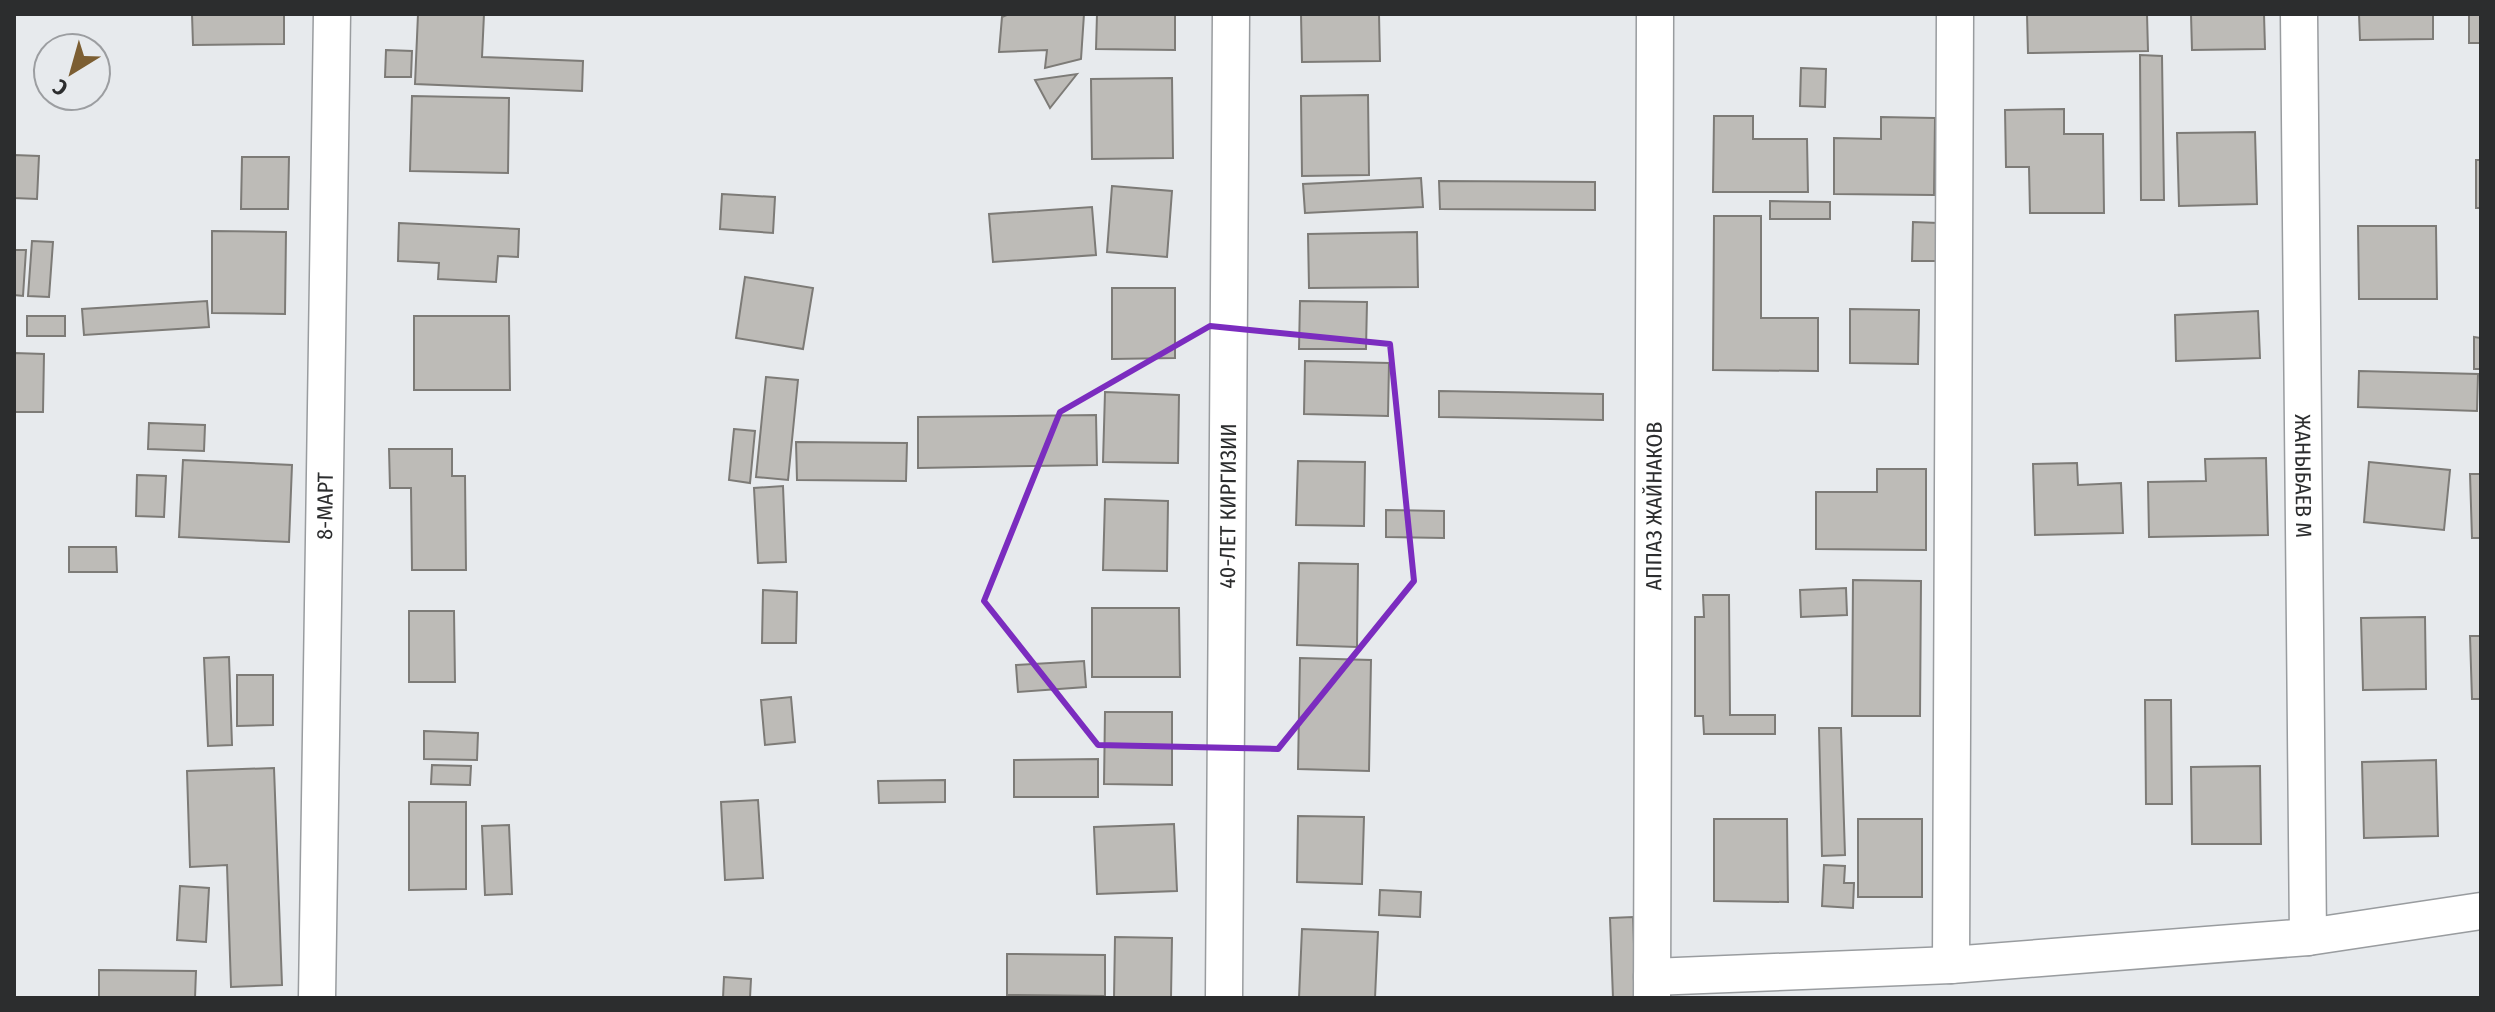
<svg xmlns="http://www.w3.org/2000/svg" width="2495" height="1012" viewBox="0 0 2495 1012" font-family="'Fira Sans Condensed',sans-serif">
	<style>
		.building { fill: #bdbbb7; stroke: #7d7b77; stroke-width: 2 }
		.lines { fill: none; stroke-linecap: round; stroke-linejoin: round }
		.street-casing { stroke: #999c9f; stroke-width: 39 }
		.street { stroke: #fff; stroke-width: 36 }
		.marked { fill: none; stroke: #7b2cbf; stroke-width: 6; stroke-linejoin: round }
		.labels { text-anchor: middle; stroke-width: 6; stroke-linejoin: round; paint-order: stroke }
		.street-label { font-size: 22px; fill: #2c2d2e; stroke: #e7eaed }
	</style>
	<rect width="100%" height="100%" fill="#e7eaed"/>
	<g class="building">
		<polygon points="192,14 284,14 284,44 193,45"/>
		<polygon points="418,14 484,14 482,57 583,61 582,91 415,84"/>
		<polygon points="1009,14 1084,14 1081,59 1045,68 1047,50 999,52 1002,17"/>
		<polygon points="1097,14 1175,14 1175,50 1096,49"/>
		<polygon points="1301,14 1379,14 1380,61 1302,62"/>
		<polygon points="2027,14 2147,14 2148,51 2028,53"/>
		<polygon points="2191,14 2264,14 2265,49 2192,50"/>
		<polygon points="2359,14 2433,14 2433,39 2360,40"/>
		<rect x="2469" y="14" width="12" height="29"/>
		<polygon points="386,50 412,51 411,77 385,77"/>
		<polygon points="2140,55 2162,56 2164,200 2141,200"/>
		<polygon points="1801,68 1826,69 1825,107 1800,106"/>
		<polygon points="1077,74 1050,108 1035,80"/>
		<polygon points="1172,78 1173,158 1092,159 1091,79"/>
		<polygon points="1368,95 1369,175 1302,176 1301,96"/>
		<polygon points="412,96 509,98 508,173 410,171"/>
		<polygon points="2064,109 2064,134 2103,134 2104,213 2030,213 2029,167 2006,167 2005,110"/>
		<polygon points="1714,116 1753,116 1753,139 1807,139 1808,192 1713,192"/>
		<polygon points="1881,117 1935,118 1934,195 1834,194 1834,138 1881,139"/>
		<polygon points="2255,132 2257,204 2179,206 2177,133"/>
		<polygon points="14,155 39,156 37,199 14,198"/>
		<polygon points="242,157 289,157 288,209 241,209"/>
		<rect x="2476" y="160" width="5" height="48"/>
		<polygon points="1421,178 1423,207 1305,213 1303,184"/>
		<polygon points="1439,181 1595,182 1595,210 1440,209"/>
		<polygon points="1112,186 1172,191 1167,257 1107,252"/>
		<polygon points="722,194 775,197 773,233 720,229"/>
		<polygon points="1770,201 1830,202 1830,219 1770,219"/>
		<polygon points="1092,207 1096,255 993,262 989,214"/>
		<polygon points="1714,216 1761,216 1761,318 1818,318 1818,371 1713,370"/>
		<polygon points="1913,222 1938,223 1937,261 1912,261"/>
		<polygon points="399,223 519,229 518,257 498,256 496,282 438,279 439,263 398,261"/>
		<polygon points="2358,226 2436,226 2437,299 2359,299"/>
		<polygon points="212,231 286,232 285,314 212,313"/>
		<polygon points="1417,232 1418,287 1309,288 1308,234"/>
		<polygon points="32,241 53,242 49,297 28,296"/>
		<polygon points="14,250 26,250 23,296 14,295"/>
		<polygon points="745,277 813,288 803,349 736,338"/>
		<polygon points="1112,288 1175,288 1175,358 1112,359"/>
		<polygon points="207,301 209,327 84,335 82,309"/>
		<polygon points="1300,301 1367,302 1366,349 1299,349"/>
		<polygon points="1850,309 1919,310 1918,364 1850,363"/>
		<polygon points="2258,311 2260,358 2176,361 2175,315"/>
		<rect x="27" y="316" width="38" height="20"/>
		<polygon points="414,316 509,316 510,390 414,390"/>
		<polygon points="2474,337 2481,338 2481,369 2474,369"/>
		<polygon points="14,353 44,354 43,412 14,412"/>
		<polygon points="1305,361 1389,363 1388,416 1304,414"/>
		<polygon points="2359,371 2478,374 2477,411 2358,407"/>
		<polygon points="766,377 798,380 788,480 756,477"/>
		<polygon points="1439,391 1603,394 1603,420 1439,417"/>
		<polygon points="1105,392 1179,395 1178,463 1103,462"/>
		<polygon points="1096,415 1097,465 918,468 918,417"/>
		<polygon points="149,423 205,425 204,451 148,449"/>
		<polygon points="734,429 755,431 750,483 729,480"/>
		<polygon points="796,442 907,443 906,481 797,480"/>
		<polygon points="389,449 452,449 452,476 465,476 466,570 412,570 411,488 390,488"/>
		<polygon points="2266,458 2268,535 2149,537 2148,482 2206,481 2205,459"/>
		<polygon points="183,460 292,465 289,542 179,537"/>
		<polygon points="1298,461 1365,462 1364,526 1296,525"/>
		<polygon points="2369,462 2450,470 2444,530 2364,522"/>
		<polygon points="2077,463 2078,485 2121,483 2123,533 2035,535 2033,464"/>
		<polygon points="1877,469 1926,469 1926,550 1816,549 1816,492 1877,492"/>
		<polygon points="2470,474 2481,474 2481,538 2472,538"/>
		<polygon points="137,475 166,476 164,517 136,516"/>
		<polygon points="783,486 786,562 758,563 754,488"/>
		<polygon points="1105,499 1168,501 1167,571 1103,570"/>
		<polygon points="1386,510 1444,511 1444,538 1386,537"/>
		<polygon points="69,547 116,547 117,572 69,572"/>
		<polygon points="1299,563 1358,564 1357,647 1297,645"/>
		<polygon points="1853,580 1921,581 1920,716 1852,716"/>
		<polygon points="1846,588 1847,615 1801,617 1800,590"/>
		<polygon points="763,590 797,592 796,643 762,643"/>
		<polygon points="1703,595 1729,595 1730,715 1775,715 1775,734 1704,734 1703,716 1695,716 1695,617 1704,617"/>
		<polygon points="1092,608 1179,608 1180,677 1092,677"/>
		<polygon points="409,611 454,611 455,682 409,682"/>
		<polygon points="2425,617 2426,689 2363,690 2361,618"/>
		<polygon points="2470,636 2481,636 2481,699 2472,699"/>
		<polygon points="229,657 232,745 208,746 204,658"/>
		<polygon points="1300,658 1371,660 1369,771 1298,769"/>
		<polygon points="1084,661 1086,687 1018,692 1016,665"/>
		<polygon points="237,675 273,675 273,725 237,726"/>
		<polygon points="791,697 795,742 765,745 761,700"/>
		<polygon points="2145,700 2171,700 2172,804 2146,804"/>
		<polygon points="1105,712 1172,712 1172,785 1104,784"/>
		<polygon points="1819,728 1841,728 1845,855 1822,856"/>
		<polygon points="424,731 478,733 477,760 424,759"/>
		<polygon points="1098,759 1098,797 1014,797 1014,760"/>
		<polygon points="2436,760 2438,836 2364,838 2362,762"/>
		<polygon points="432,765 471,766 470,785 431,784"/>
		<polygon points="2260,766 2261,844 2192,844 2191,767"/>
		<polygon points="274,768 282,985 231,987 227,865 190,867 187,771"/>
		<polygon points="945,780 945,802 879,803 878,781"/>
		<polygon points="758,800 763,878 725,880 721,802"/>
		<polygon points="409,802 466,802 466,889 409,890"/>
		<polygon points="1298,816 1364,817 1362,884 1297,882"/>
		<polygon points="1714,819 1787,819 1788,902 1714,901"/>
		<rect x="1858" y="819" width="64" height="78"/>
		<polygon points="1174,824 1177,891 1097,894 1094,827"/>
		<polygon points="509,825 512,894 485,895 482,826"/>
		<polygon points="1824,865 1845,866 1844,883 1854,883 1853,908 1822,906"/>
		<polygon points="180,886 209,888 206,942 177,940"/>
		<polygon points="1380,890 1421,892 1420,917 1379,915"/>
		<polygon points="1633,917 1636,998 1613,998 1610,918"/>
		<polygon points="1302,929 1378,932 1375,998 1299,998"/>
		<polygon points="1115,937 1172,938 1171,998 1114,998"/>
		<polygon points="1007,954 1105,955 1105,996 1007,995"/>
		<polygon points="99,970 196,971 195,998 99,998"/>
		<polygon points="724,977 751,979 750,998 723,998"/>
	</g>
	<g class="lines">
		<g class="street-casing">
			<g id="street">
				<path id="s1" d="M 2299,14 L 2308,937"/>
				<polyline points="1951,965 1955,14"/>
				<polyline points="1652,977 1951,965 2308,937 2481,911"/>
				<path id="s2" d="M 317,998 L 332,14"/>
				<path id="s3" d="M 1224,998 L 1231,14"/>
				<path id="s4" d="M 1652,998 L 1655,14"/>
			</g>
		</g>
		<use href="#street" class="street"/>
	</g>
	<path class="marked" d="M 1210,326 L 1390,344 L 1414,581 L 1278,749 L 1098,745 L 984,601 L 1060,412 Z"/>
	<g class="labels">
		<g class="street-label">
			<text dy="8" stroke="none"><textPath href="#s1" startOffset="462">ЖАНЫБАЕВ М</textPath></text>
			<text dy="8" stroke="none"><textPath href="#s2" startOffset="492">8-МАРТ</textPath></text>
			<text dy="8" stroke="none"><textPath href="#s3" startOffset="492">40-ЛЕТ КИРГИЗИИ</textPath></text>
			<text dy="8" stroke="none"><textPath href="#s4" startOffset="492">АППАЗ ЖАЙНАКОВ</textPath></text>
		</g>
	</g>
	<rect width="2495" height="1012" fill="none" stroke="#2c2d2e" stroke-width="32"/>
	<g transform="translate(72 72) rotate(217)"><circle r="38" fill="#e7eaed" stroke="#9c9ea1" stroke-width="2"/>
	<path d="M0-6L14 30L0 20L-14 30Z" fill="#7c5e32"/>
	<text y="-12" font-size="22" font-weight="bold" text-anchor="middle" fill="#2c2d2e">С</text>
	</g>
</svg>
